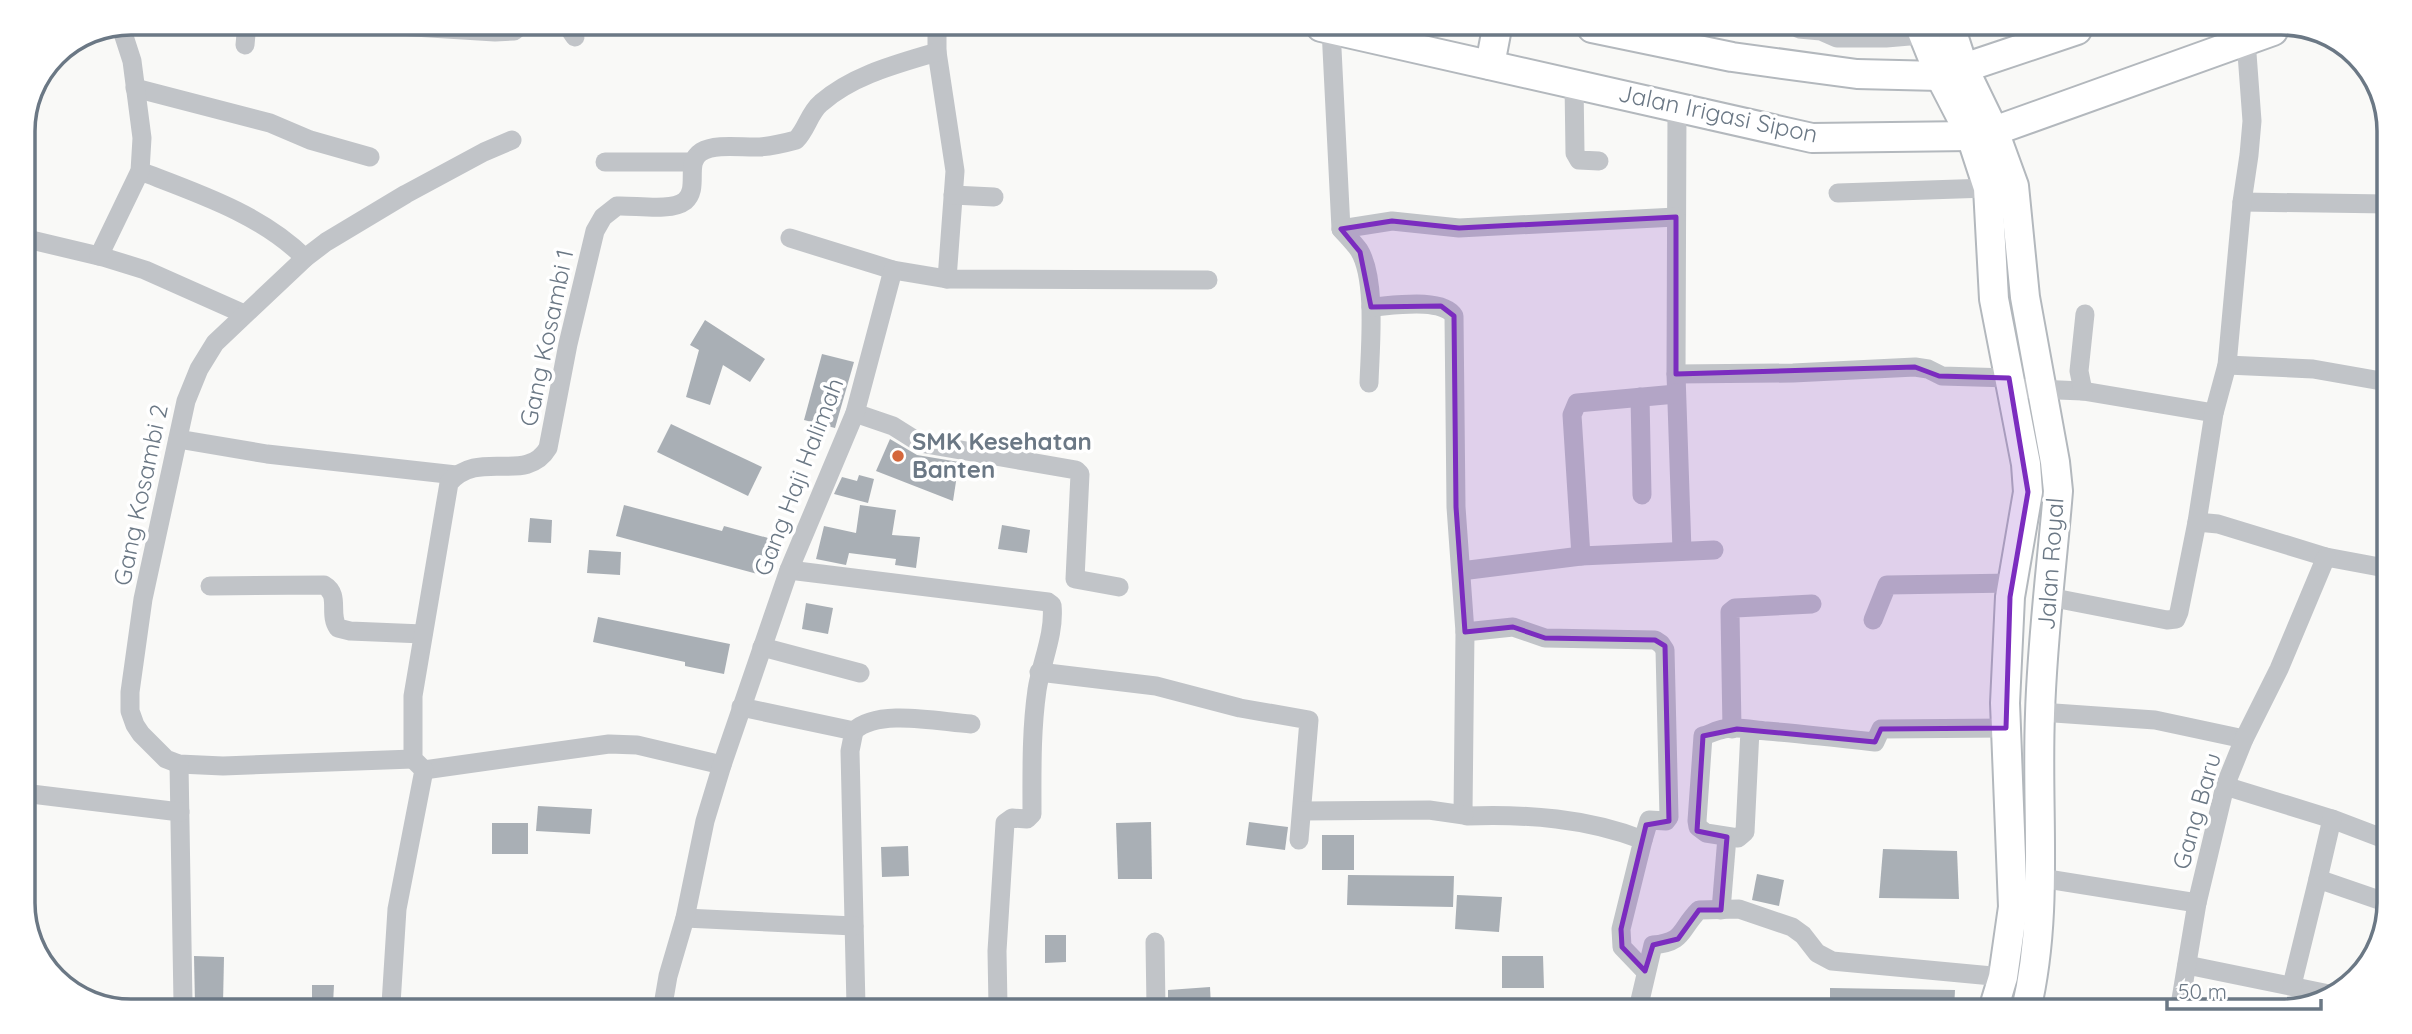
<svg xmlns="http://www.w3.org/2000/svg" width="2412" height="1034" viewBox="0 0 2412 1034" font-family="Quicksand,sans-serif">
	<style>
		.building { fill: #a9afb5 }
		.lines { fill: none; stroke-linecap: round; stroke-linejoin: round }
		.secondary-casing { stroke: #b3b8bd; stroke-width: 32 }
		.street { stroke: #c1c4c8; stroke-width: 19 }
		.secondary { stroke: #fff; stroke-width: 28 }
		.marked { fill: #7b2cbf; fill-opacity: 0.2; stroke: #7b2cbf; stroke-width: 5; stroke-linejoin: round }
		.poi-dot { fill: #d4673c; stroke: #fff; stroke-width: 2.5 }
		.labels { text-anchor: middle; stroke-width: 7; stroke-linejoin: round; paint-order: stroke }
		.street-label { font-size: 24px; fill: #6b7885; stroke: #fff }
		.poi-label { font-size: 24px; font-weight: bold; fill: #6b7885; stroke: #fff; text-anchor: start }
		.rim { fill: none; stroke: #6b7885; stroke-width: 3.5 }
	</style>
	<rect width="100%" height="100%" fill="#f9f9f7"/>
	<g class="building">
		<polygon points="705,320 765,359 750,382 723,365 710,405 686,397 699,350 690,345"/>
		<polygon points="822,354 854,362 835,428 804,420"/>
		<polygon points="671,424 762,467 748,496 657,452"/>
		<polygon points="890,439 917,455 959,462 953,501 876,471"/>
		<polygon points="859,475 874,479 868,503 834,494 842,477 857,481"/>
		<polygon points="624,505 722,531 724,526 779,541 769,577 616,536"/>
		<polygon points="860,505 896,510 892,535 920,537 916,568 895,565 896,559 849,553 846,565 816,559 824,526 856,533"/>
		<polygon points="530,518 552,520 551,543 528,542"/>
		<polygon points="1002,525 1030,530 1027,553 998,549"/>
		<polygon points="589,550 621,552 620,575 587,573"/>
		<polygon points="806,603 833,608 828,634 802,629"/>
		<polygon points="598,617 730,644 724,674 685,666 685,662 593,642"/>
		<polygon points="538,806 592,809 590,834 536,831"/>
		<polygon points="1151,822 1152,879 1118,879 1116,823"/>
		<polygon points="1249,822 1288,827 1285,850 1246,845"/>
		<rect x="492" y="823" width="36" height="31"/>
		<rect x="1322" y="835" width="32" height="35"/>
		<polygon points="908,846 909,876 882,877 881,847"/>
		<polygon points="1883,849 1957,851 1959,899 1879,898"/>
		<polygon points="1757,874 1784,880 1779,906 1752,900"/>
		<polygon points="1348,875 1454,876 1453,907 1347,905"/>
		<polygon points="1457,895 1502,897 1499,932 1455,929"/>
		<polygon points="1045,935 1066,935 1066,962 1045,963"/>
		<polygon points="194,956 224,957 223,1004 195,1004"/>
		<polygon points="1502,956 1543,956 1544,988 1502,988"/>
		<polygon points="312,985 334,985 333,1004 312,1004"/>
		<polygon points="1210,987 1211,1007 1168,1007 1168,990"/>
		<polygon points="1830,988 1955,990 1954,1010 1830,1010"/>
	</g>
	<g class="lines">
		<g class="secondary-casing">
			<g id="secondary">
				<polyline points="1321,27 1812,138 1971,136 1994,131 2273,31"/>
				<polyline points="1592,28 1732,57 1857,74 1940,76 2077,30"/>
				<polyline points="1921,29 1940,76 1971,136 1988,188 1994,299 2026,464 2028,492 2010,597 2005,703 2013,907 2003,977 1993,1010"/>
				<path d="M 1951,29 L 1964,69 L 1994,131 L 2014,186 L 2025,297 L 2055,462 L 2058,491 C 2052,565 2042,640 2040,714 C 2036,813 2049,913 2026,1010"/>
				<polyline points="1490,65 1497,28"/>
			</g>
		</g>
		<g class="street">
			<polyline points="365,24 495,32 514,31 523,24"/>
			<polyline points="566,24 575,37"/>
			<polyline points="937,26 937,52 955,171 947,279"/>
			<path d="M 1331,29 L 1341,229 C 1347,236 1354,243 1359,250 C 1377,279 1370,349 1369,383"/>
			<polyline points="1799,29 1821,31 1837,38 1886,38 1933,34"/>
			<polyline points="245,45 247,23"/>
			<polyline points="1574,83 1575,153 1579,160 1599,161"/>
			<polyline points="135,88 270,123 310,140 370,157"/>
			<polyline points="1677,107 1676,374 1682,551"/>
			<polyline points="605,162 693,162"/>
			<path d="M 140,171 C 197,193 261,214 305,258"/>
			<polyline points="1838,193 1988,188"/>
			<polyline points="953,195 994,197"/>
			<polyline points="2242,202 2388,204"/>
			<polyline points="1341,229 1392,221 1459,228 1676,217"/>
			<polyline points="23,238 103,257 145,270 244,314"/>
			<polyline points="790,238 893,270"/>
			<polyline points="99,256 140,171 142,138 132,61 121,27"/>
			<path d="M 1371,307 C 1391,306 1442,297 1454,316 L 1456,507 L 1465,632 L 1463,813 L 1467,816 C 1527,814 1587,818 1643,840 L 1621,929 L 1622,947 L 1645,971"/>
			<polyline points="2227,365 2313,369 2387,382"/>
			<polyline points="1676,374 1793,373 1915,367 1928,369 1942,376 2009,378"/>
			<polyline points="2011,388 2083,391 2214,413"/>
			<polyline points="2083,391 2079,371 2085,314"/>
			<polyline points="1640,397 1642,495"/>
			<polyline points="855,413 893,426 920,443 1076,470 1080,474 1075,579 1119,587"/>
			<polyline points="178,439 267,454 456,475"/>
			<polyline points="23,465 23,479"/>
			<polyline points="2197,522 2218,524 2326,557 2385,568"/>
			<polyline points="1581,556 1572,415 1577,403 1676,394"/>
			<path d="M 789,570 L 1048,602 L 1052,605 C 1055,634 1041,663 1037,690 C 1031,732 1032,773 1032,814 L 1027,819 L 1012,818 L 1005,823 L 997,951 L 998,1006"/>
			<polyline points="1461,571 1581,556 1714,550"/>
			<path d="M 210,586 L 324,585 C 341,595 328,614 338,628 L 350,631 L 423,634"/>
			<polyline points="2049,597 2167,620 2176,619 2179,612 2197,522 2214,413 2227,365 2242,202 2249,155 2252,121 2246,40 2241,33"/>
			<polyline points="1873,620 1887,585 2013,583"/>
			<polyline points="1465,632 1513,627 1545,638 1655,640 1661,644 1665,650 1669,817 1666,821 1649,820 1643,840"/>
			<polyline points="762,647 860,673"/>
			<polyline points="1039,672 1156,686 1240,708 1309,720 1299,840"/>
			<polyline points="741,707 854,731 850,751 856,1006"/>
			<polyline points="2040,712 2155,720 2244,739"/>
			<polyline points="1732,729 1730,612 1735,608 1812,604"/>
			<path d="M 1750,730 L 1745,832 L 1738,838 L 1706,833 L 1698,827 L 1697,821 L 1703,736 C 1710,734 1717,730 1724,729 C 1737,726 1753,730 1767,731 C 1803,734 1839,738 1875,742 L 1881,729 L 2006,728"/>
			<path d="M 854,731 C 878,708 939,722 971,724"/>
			<polyline points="413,759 223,766 179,764 166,759 141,734 135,725 130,711 130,692 143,599 186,401 199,369 215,343 305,258 326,242 406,194 484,152 512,140"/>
			<polyline points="179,764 183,1003"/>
			<polyline points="424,770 609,744 637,745 722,765"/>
			<polyline points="2225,786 2332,819 2382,838"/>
			<polyline points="23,793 180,812"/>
			<polyline points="1302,811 1429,810 1464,815"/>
			<polyline points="2041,878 2197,903"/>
			<polyline points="2318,879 2332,819"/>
			<polyline points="1721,910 1727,837"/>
			<polyline points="685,918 854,926"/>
			<polyline points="1155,942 1156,1007"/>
			<polyline points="2187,965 2334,995"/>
			<polyline points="2292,985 2318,879 2382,901"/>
			<path d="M 391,1004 L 397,909 L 424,770 L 413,759 L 413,696 L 449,483 C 479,448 526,485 548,448 L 568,344 L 595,231 L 603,217 L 617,206 C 635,205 671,212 685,201 C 700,188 684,163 701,152 C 716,143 743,148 760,147 C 772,146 785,143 796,140 C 807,129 809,113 821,103 C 853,75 897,64 937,52"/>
			<polyline points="663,1005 668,976 685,918 705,821 722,765 789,570 855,413 893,270 947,279 1208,280"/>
			<path d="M 1638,1009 L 1653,945 C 1685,942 1679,930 1699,910 L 1739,909 L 1792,927 L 1803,935 L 1817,953 L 1832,961 L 2003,977"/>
			<polyline points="2179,1011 2197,903 2225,786 2244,739 2279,669 2326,557"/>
		</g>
		<use href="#secondary" class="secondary"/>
	</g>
	<path class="marked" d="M 1676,217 L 1676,374 L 1915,367 L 1939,376 L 2009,378 L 2028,492 L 2010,597 L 2006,728 L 1881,729 L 1875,742 L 1737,729 L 1703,736 L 1697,831 L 1727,837 L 1721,910 L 1699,910 L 1678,939 L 1653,945 L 1645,971 L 1622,947 L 1621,929 L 1646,825 L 1669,821 L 1665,646 L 1655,640 L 1545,638 L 1513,627 L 1465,632 L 1456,507 L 1454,316 L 1441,306 L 1371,307 L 1360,252 L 1341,229 L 1392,221 L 1459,228 Z"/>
	<circle class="poi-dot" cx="898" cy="456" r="7"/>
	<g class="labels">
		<g class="street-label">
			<text transform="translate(1718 114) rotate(12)" y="8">Jalan Irigasi Sipon</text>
			<text transform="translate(547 338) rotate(-78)" y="8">Gang Kosambi 1</text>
			<text transform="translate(799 477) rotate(-69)" y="8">Gang Haji Halimah</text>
			<text transform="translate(141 495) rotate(-78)" y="8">Gang Kosambi 2</text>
			<text transform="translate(2051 564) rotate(-86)" y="8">Jalan Royal</text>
			<text transform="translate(2197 811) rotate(-74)" y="8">Gang Baru</text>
		</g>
		<g class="poi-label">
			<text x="912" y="450">SMK Kesehatan<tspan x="912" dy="28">Banten</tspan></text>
		</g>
	</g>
	<path d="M0 0H2412V1034H0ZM131 35H2281A96 96 0 0 1 2377 131V903A96 96 0 0 1 2281 999H131A96 96 0 0 1 35 903V131A96 96 0 0 1 131 35Z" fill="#fff" fill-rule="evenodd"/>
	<path class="rim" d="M131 35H2281A96 96 0 0 1 2377 131V903A96 96 0 0 1 2281 999H131A96 96 0 0 1 35 903V131A96 96 0 0 1 131 35Z"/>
	<path d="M2167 999v10h154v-10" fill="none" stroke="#6b7885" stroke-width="3.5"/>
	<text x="2178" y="999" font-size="21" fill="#6b7885" stroke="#ffffff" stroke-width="5" paint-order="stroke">50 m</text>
</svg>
